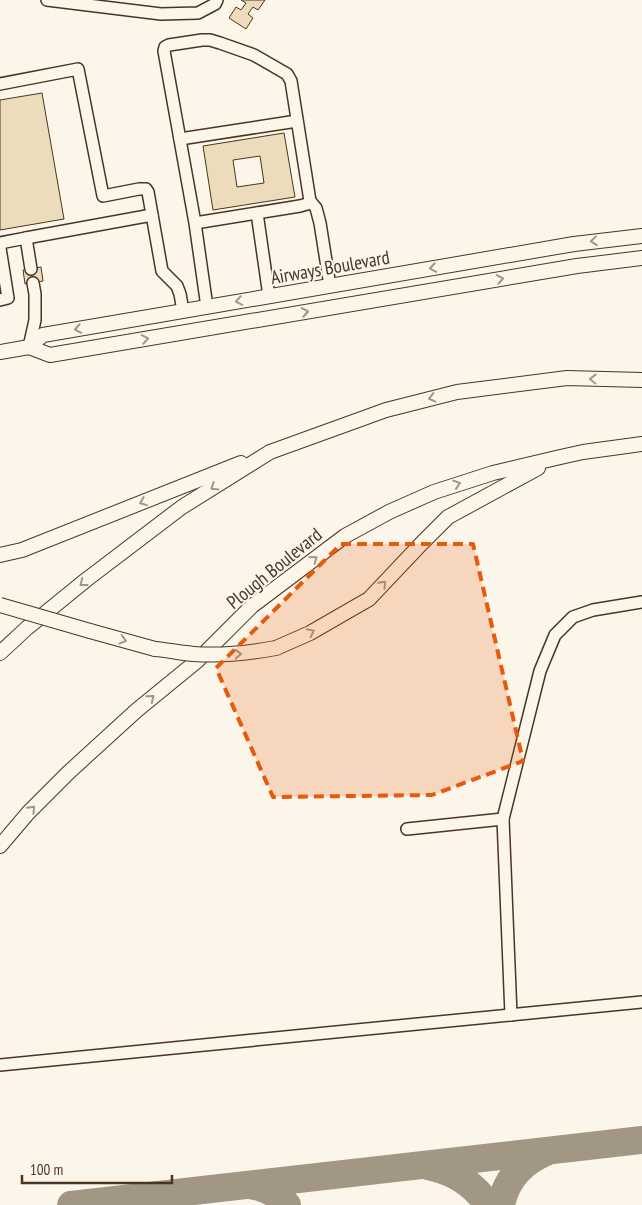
<svg xmlns="http://www.w3.org/2000/svg" width="642" height="1205" viewBox="0 0 642 1205" font-family="'PT Sans Narrow',sans-serif">
	<style>
		.lines { fill: none; stroke-linecap: round; stroke-linejoin: round }
		.taxiway { stroke: #a29684; stroke-width: 28 }
		.building { fill: #ecdcbc; stroke: #4a3520; fill-rule: evenodd }
		.minor-casing { stroke: #4a3520; stroke-width: 14 }
		.major-casing { stroke: #4a3520; stroke-width: 16 }
		.minor { stroke: #fbf6e9; stroke-width: 11 }
		.major { stroke: #fbf6e9; stroke-width: 14 }
		.major-bridge-casing { stroke: #4a3520; stroke-width: 16; stroke-linecap: butt }
		.major-bridge { stroke: #fbf6e9; stroke-width: 14 }
		.oneway { stroke: #a29684 }
		.marked { fill: #e8590c; fill-opacity: 0.2; stroke: #e8590c; stroke-width: 4; stroke-dasharray: 10 6; stroke-linejoin: round }
		.labels { text-anchor: middle; stroke-width: 4; stroke-linejoin: round; paint-order: stroke }
		.street-label { font-size: 19px; fill: #4a3520; stroke: #fbf6e9 }
	</style>
	<rect width="100%" height="100%" fill="#fbf6e9"/>
	<g class="lines">
		<g class="taxiway">
			<path d="M 428,1166 C 453,1171 474,1184 488,1205"/>
			<path d="M 250,1185 C 265,1187 277,1193 287,1205"/>
			<polyline points="71,1205 642,1140"/>
			<path d="M 501,1205 C 506,1179 522,1162 546,1152"/>
		</g>
	</g>
	<g class="building">
		<polygon points="241,0 265,0 258,10 253,7 248,14 253,18 246,29 229,18 236,7 241,10 246,3"/>
		<polygon points="42,93 64,219 0,230 0,100"/>
		<path d="M 284,133 L 295,197 L 213,210 L 203,146 ZM 260,156 L 264,183 L 237,187 L 233,160 Z"/>
		<polygon points="41,267 43,281 25,284 23,270"/>
	</g>
	<g class="lines">
		<g class="minor-casing">
			<g id="minor">
				<polyline points="47,0 161,14 198,13 215,4 217,0"/>
				<polyline points="0,84 78,69 103,196 139,189 146,189 148,192 162,271 177,286 180,294 183,311"/>
				<polyline points="180,139 297,121"/>
				<polyline points="310,201 316,208 320,223 330,286"/>
				<polyline points="257,213 269,296"/>
				<polyline points="195,223 300,206 307,204 310,201 291,81 287,74 254,55 220,43 210,40 202,40 169,45 165,47 164,51 195,223 207,307"/>
				<polyline points="26,238 152,215"/>
				<polyline points="0,243 26,238 31,269"/>
				<polyline points="0,248 8,298 0,300"/>
				<polyline points="29,347 35,320 35,294 33,283"/>
				<polyline points="407,829 503,819"/>
				<polyline points="511,1015 503,819 540,671 555,635 573,617 593,610 642,602"/>
				<polyline points="0,1065 642,1002"/>
			</g>
		</g>
		<g class="major-casing">
			<g id="major">
				<polyline points="29,347 43,335 574,244 642,236"/>
				<polyline points="0,352 29,347 50,355 577,266 642,258"/>
				<polyline points="0,555 22,550 241,463"/>
				<polyline points="90,631 155,649"/>
				<polyline points="276,648 310,633 369,599 421,544 448,517 538,468"/>
				<polyline points="0,653 27,628 86,580 182,507 270,452 386,410 457,392 567,378 642,380"/>
				<polyline points="0,846 28,813 69,772 137,710 197,661 252,606 345,536 389,512 434,492 493,473 556,458 583,452 642,444"/>
			</g>
		</g>
		<use href="#minor" class="minor"/>
		<use href="#major" class="major"/>
		<g class="major-bridge-casing">
			<g id="major-bridge">
				<polyline points="0,605 90,631"/>
				<path d="M 155,649 C 168,650 181,653 194,654 C 221,656 249,653 276,648"/>
			</g>
		</g>
		<use href="#major-bridge" class="major-bridge"/>
	</g>
	<defs><path id="oneway-chevron" d="M-2-3.5L2.5 0L-2 3.5" fill="none" stroke-width="1.6" stroke-linecap="round" stroke-linejoin="round" transform="scale(1.25)"/></defs>
	<g class="oneway">
		<use href="#oneway-chevron" transform="translate(594 241) rotate(174)"/>
		<use href="#oneway-chevron" transform="translate(433 268) rotate(170)"/>
		<use href="#oneway-chevron" transform="translate(500 279) rotate(-10)"/>
		<use href="#oneway-chevron" transform="translate(239 301) rotate(170)"/>
		<use href="#oneway-chevron" transform="translate(305 312) rotate(-10)"/>
		<use href="#oneway-chevron" transform="translate(78 329) rotate(170)"/>
		<use href="#oneway-chevron" transform="translate(145 339) rotate(-10)"/>
		<use href="#oneway-chevron" transform="translate(593 379) rotate(-179)"/>
		<use href="#oneway-chevron" transform="translate(432 398) rotate(166)"/>
		<use href="#oneway-chevron" transform="translate(457 484) rotate(-18)"/>
		<use href="#oneway-chevron" transform="translate(214 487) rotate(148)"/>
		<use href="#oneway-chevron" transform="translate(143 502) rotate(158)"/>
		<use href="#oneway-chevron" transform="translate(314 559) rotate(-36)"/>
		<use href="#oneway-chevron" transform="translate(83 583) rotate(142)"/>
		<use href="#oneway-chevron" transform="translate(383 584) rotate(-47)"/>
		<use href="#oneway-chevron" transform="translate(311 632) rotate(-26)"/>
		<use href="#oneway-chevron" transform="translate(123 640) rotate(15)"/>
		<use href="#oneway-chevron" transform="translate(238 654) rotate(-3)"/>
		<use href="#oneway-chevron" transform="translate(151 698) rotate(-39)"/>
		<use href="#oneway-chevron" transform="translate(32 809) rotate(-46)"/>
	</g>
	<path class="marked" d="M 341,544 L 473,544 L 523,761 L 432,795 L 273,797 L 216,668 Z"/>
	<g class="labels">
		<g class="street-label">
			<text transform="translate(330 267) rotate(-10)" y="7">Airways Boulevard</text>
			<text transform="translate(274 568) rotate(-39)" y="7">Plough Boulevard</text>
		</g>
	</g>
	<path d="M22 1175v8h150v-8" fill="none" stroke="#4a3520" stroke-width="2.5"/>
	<text x="30" y="1175" font-size="15" fill="#4a3520" stroke="#fbf6e9" stroke-width="4" paint-order="stroke">100 m</text>
</svg>
